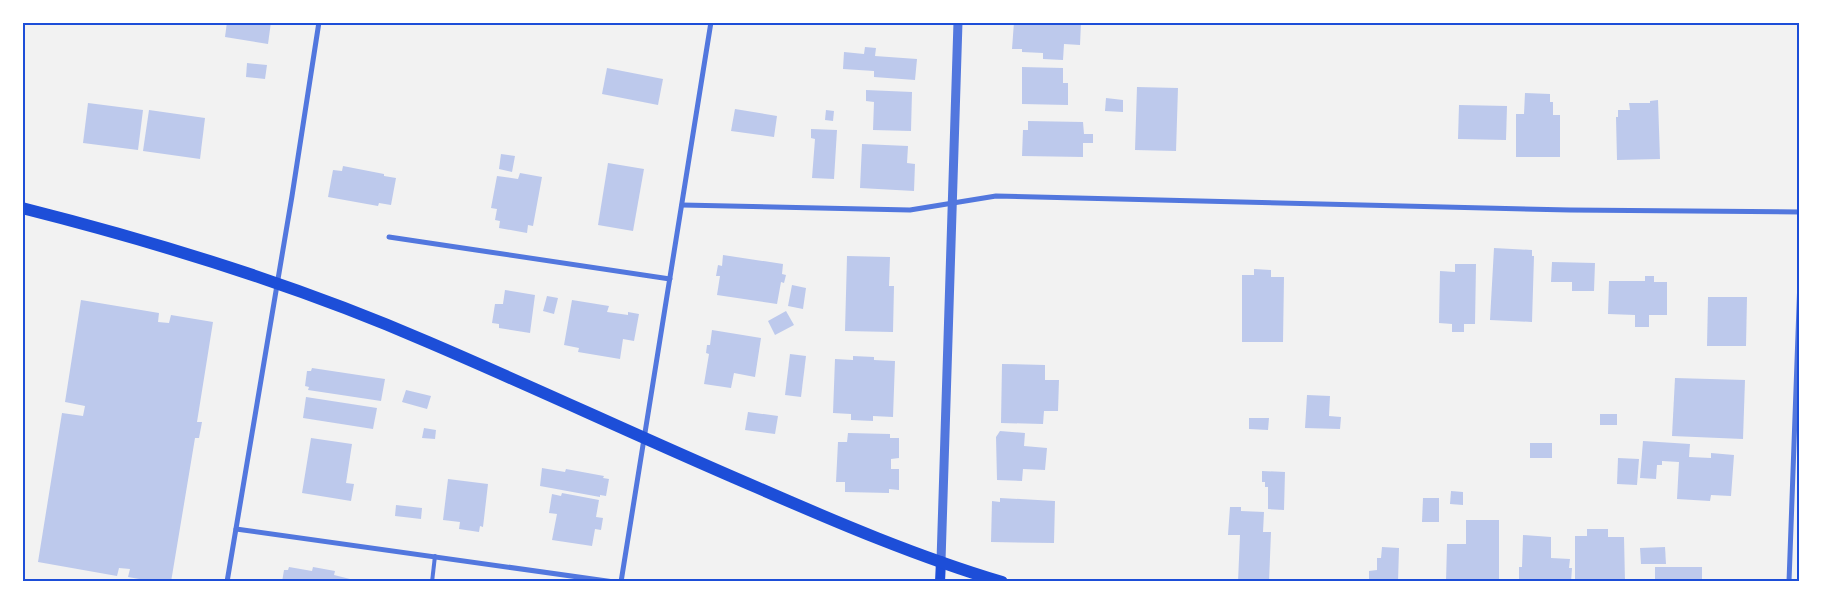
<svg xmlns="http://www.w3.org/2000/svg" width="1822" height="604" viewBox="0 0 1822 604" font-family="'PT Sans',sans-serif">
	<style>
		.building { fill: #bdc9ec }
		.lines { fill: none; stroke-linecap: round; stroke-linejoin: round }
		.service { stroke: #5277de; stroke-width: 4 }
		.minor { stroke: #5277de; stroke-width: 5 }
		.tertiary { stroke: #5277de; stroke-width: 9 }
		.secondary { stroke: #1d4ed8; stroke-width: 10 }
		.primary { stroke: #1d4ed8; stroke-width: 12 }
		.neatline { fill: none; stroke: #1d4ed8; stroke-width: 2 }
	</style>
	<rect width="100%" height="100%" fill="#f2f2f2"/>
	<g class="building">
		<polygon points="227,22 271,22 268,44 225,37"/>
		<polygon points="1014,22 1081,22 1080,45 1064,44 1063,60 1043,59 1043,53 1022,52 1022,49 1012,49"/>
		<polygon points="865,47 876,48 875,56 917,59 915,80 874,77 874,71 843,69 844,52 864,54"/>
		<polygon points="247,63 267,65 265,79 246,77"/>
		<polygon points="1022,67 1063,68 1063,83 1068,83 1068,105 1022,104"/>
		<polygon points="607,68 663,79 658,105 602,94"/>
		<polygon points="1137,87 1178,88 1176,151 1135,150"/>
		<polygon points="866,90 912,92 911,131 873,130 874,102 866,101"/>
		<polygon points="1525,93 1550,94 1550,102 1553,102 1553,115 1560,115 1560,157 1516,157 1516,114 1524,114"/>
		<polygon points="1106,98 1123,100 1123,112 1105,111"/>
		<polygon points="1658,100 1660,159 1617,160 1616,117 1618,117 1618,110 1630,110 1629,103 1650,103 1650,101"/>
		<polygon points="88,103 143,110 138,150 83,143"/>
		<polygon points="1459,105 1507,106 1506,140 1458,139"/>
		<polygon points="735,109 777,116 774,137 731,131"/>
		<polygon points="149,110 205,118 200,159 143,151"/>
		<polygon points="826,110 834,111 833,121 825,120"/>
		<polygon points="1028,121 1083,122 1084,134 1093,134 1093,143 1083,143 1083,157 1022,156 1023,130 1028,130"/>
		<polygon points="811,129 837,130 834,179 812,178 815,139 811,138"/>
		<polygon points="862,144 908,146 907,163 915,164 914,191 860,188"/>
		<polygon points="501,154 515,156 512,172 499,169"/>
		<polygon points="608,163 644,169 633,231 598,225"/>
		<polygon points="343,166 384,174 384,176 396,178 391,205 379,203 378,206 328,197 333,170 342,171"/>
		<polygon points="520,173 542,177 533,226 528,225 527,233 499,228 500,221 495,220 497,209 491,208 497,176 518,179"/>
		<polygon points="1494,248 1532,250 1532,256 1534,256 1532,322 1490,320"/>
		<polygon points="723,255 783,264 782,274 786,275 784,283 781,282 777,304 717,295 720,276 716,276 718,265 722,266"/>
		<polygon points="847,256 890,257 889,286 894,286 893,332 845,331"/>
		<polygon points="1552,262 1595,263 1594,291 1572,291 1572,282 1551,282"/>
		<polygon points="1455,264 1476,264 1475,324 1464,324 1464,332 1452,332 1452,324 1439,323 1440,271 1455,272"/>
		<polygon points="1254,269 1271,270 1271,277 1284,277 1283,342 1242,342 1242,275 1254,275"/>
		<polygon points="1645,276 1654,276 1654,282 1667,282 1667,315 1649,315 1649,327 1635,327 1635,315 1608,314 1609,281 1645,281"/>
		<polygon points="792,285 806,288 803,309 788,306"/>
		<polygon points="505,290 535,295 530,333 499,328 499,324 492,323 495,304 503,304"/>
		<polygon points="547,296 558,298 554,314 543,311"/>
		<polygon points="1708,297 1747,297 1746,346 1707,346"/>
		<polygon points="81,300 159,313 158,322 169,323 171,315 213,322 197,422 202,422 199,438 195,438 171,582 156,582 128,577 130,569 119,568 117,576 38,562 62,413 83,416 85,406 65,402"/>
		<polygon points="572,300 609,306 607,312 628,315 628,312 639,314 634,341 623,339 620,359 578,352 579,348 564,345"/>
		<polygon points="786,311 794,325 775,335 768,321"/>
		<polygon points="712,330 761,338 755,377 734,373 731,388 704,384 709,354 706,353 707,345 710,345"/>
		<polygon points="790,354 806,356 801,397 785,395"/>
		<polygon points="853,356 874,357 874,360 895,361 893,417 873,416 873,421 851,420 851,414 833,413 835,359 853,360"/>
		<polygon points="1002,364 1045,365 1045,380 1059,380 1058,411 1044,411 1043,424 1001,423"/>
		<polygon points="312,368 385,379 381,401 308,390 309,387 305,386 307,371 311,371"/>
		<polygon points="1675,378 1745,380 1743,439 1672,436"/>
		<polygon points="406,390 431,396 427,409 402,402"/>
		<polygon points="1307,395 1330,396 1329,416 1341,417 1340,429 1305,428"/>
		<polygon points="306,397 377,408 373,429 303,418"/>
		<polygon points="748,412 778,416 775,434 745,430"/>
		<rect x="1600" y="414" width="17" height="11"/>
		<polygon points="1249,418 1269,418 1268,430 1249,429"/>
		<polygon points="424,428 436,430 435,439 422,438"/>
		<polygon points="1000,431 1025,433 1024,446 1047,448 1045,470 1023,469 1022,481 997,480 996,437"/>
		<polygon points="848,433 890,434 890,438 899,438 899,458 891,459 891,469 899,469 899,490 889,489 889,493 845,492 845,482 836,482 838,442 847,442"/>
		<polygon points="311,438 352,444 346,483 354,484 351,501 302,493"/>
		<polygon points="1643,441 1690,444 1689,457 1711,458 1711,453 1734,455 1731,496 1711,495 1710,501 1677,499 1679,462 1662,461 1662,465 1657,465 1656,479 1640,478"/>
		<rect x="1530" y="443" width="22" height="15"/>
		<polygon points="1618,458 1639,459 1637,485 1617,484"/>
		<polygon points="542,468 565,472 566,469 604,476 603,478 609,479 606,496 600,495 600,497 540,486"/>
		<polygon points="1262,471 1285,472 1284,510 1268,509 1268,487 1265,487 1265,482 1262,482"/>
		<polygon points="448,479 488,484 483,527 480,526 479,532 459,529 460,522 443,520"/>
		<polygon points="1451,491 1463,492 1463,505 1450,504"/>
		<polygon points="562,493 599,500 596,517 603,518 601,530 595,529 592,546 552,540 557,514 549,513 552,494 561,496"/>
		<polygon points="1000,498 1055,501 1054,543 991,542 992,501 1000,502"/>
		<polygon points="1423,498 1439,498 1439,522 1422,522"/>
		<polygon points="396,505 422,508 421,519 395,516"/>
		<polygon points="1230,507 1241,507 1241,511 1264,512 1263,532 1271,532 1269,582 1238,582 1240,535 1228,535"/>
		<polygon points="1466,520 1499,520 1499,582 1446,582 1447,544 1466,544"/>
		<polygon points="1587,529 1608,529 1608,537 1624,537 1625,582 1575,582 1575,536 1587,536"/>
		<polygon points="1523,535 1551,537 1551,558 1570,559 1569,568 1572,568 1571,582 1519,582 1519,567 1522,567"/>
		<polygon points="1382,547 1399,548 1398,582 1369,582 1369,571 1377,570 1377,558 1381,558"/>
		<polygon points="1665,547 1666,564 1641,564 1640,548"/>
		<polygon points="289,567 312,571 313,567 335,571 334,575 362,582 282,582 284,570 288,570"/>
		<rect x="1655" y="567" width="47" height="15"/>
	</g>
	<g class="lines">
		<polyline class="service" points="432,582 435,556"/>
		<g class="minor">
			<polyline points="682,205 910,210 996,196 1570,210 1800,212"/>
			<polyline points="389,237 670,279"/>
			<polyline points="236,529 614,582"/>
			<polyline points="227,582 292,196 319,22"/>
			<polyline points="621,582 711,22"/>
			<polyline points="1789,582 1800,279"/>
		</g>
		<polyline class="tertiary" points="941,561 958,22"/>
		<polyline class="secondary" points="940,582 941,561"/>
		<path class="primary" d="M 22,208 C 161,243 297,285 428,342 C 538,389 646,440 756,487 C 836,522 918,557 1002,582"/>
	</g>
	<rect width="1822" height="604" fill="none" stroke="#ffffff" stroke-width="48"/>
	<rect x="24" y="24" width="1774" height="556" class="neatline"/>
</svg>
